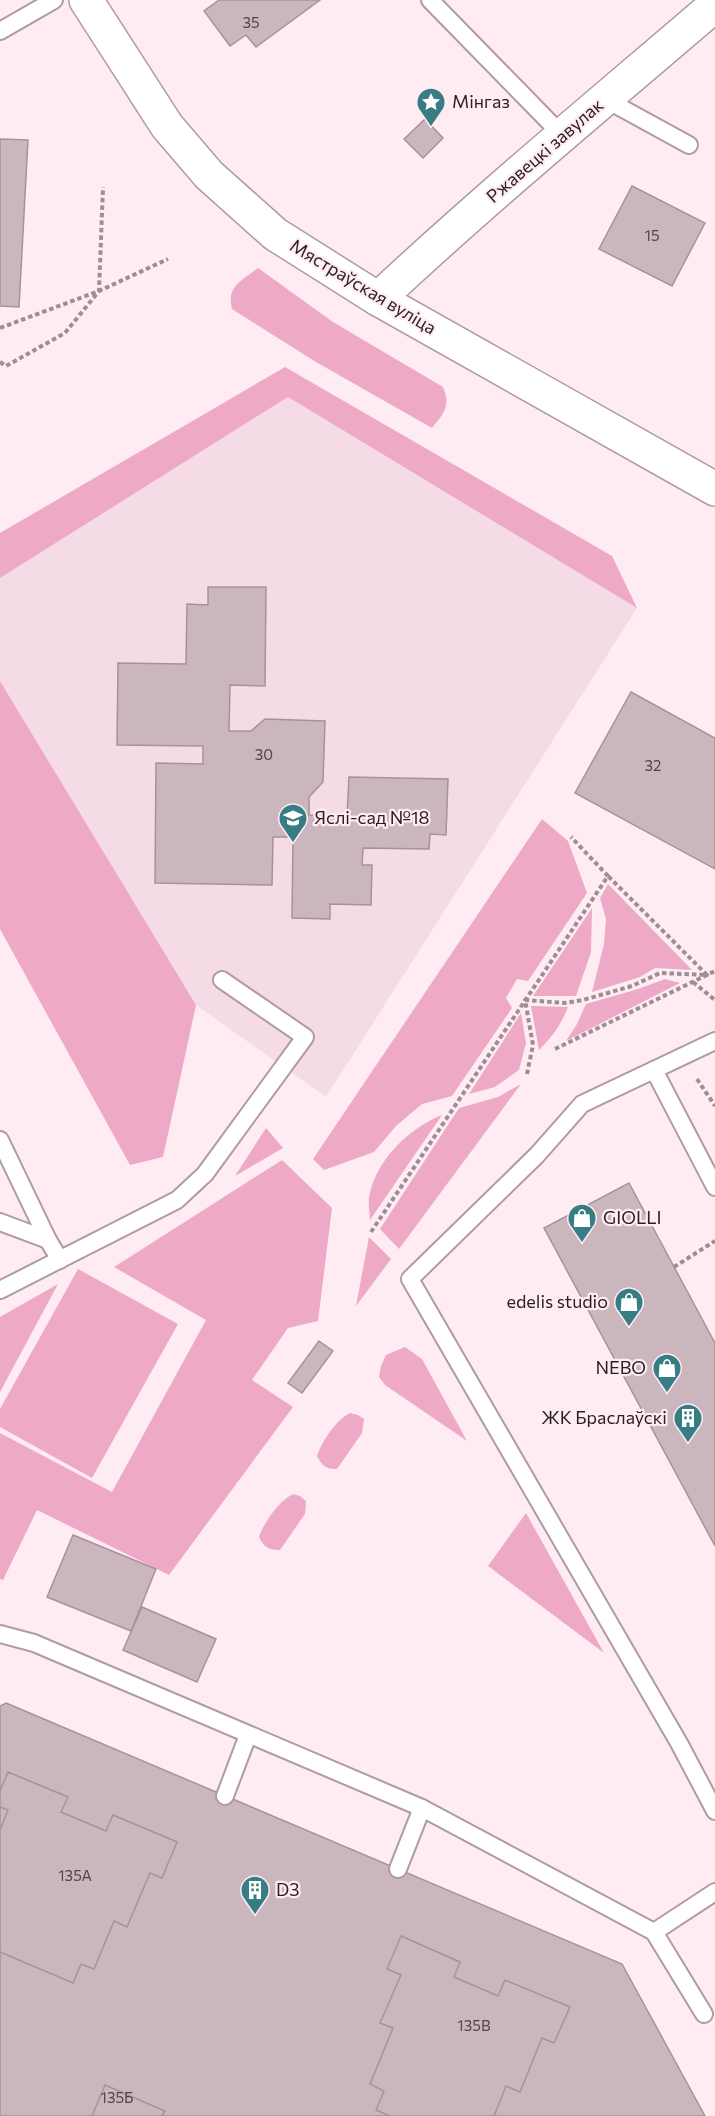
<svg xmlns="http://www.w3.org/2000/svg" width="715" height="2116" viewBox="0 0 715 2116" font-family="Commissioner,sans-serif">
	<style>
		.built { fill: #f4dbe5 }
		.green { fill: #eda9c5 }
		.building { fill: #ccb6be; stroke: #a8929a; stroke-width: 1.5 }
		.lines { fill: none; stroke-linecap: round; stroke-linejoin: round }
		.lane-casing { stroke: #b09aa3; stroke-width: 20 }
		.street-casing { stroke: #b09aa3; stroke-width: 36 }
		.secondary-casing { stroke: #b09aa3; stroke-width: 36 }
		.path { stroke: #9c8e93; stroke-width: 4; stroke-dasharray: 4.5 3; stroke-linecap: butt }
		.lane { stroke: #fff; stroke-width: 16 }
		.street { stroke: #fff; stroke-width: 33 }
		.secondary { stroke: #fff; stroke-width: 33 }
		.labels { text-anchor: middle; stroke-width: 4.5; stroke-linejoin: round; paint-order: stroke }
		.number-label { font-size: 15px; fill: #504549 }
		.poi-label { font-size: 18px; fill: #271f22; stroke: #ffecf3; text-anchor: start }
		.street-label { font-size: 18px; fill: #271f22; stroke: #ffecf3 }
	</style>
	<rect width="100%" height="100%" fill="#ffecf3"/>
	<polygon class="built" points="288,397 637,608 326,1097 196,1005 0,681 0,578"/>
	<g class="green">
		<path d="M 258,268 L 333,322 L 443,387 C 451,406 444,413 432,428 L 316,362 L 232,309 C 226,286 242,281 258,268 Z"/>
		<polygon points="285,367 612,556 637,608 288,397 0,578 0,533"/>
		<polygon points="0,681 196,1005 163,1157 130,1165 0,929"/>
		<polygon points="542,819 568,841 587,893 528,981 517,979 506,998 512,1008 452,1096 422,1104 396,1126 374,1152 324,1170 313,1159"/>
		<polygon points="608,884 692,970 655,968 640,977 592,992 604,944 606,919 600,898"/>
		<polygon points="592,908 591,952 576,996 533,996"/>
		<polygon points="665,979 680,983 566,1041 577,1024 586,1004 638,989"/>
		<path d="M 531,1006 L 568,1007 C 561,1025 552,1037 539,1050 Z"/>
		<polygon points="521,1013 526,1043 519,1070 495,1087 469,1094"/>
		<polygon points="521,1084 399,1249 380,1229 459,1108 498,1097"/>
		<path d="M 442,1115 L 370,1220 L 370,1221 C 370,1213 368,1204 369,1197 C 376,1160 408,1129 442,1115 Z"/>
		<polygon points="266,1128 283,1148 235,1176"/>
		<polygon points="282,1160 332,1208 318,1321 288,1328 252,1380 293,1407 169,1575 37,1510 3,1580 0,1579 0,1433 112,1492 206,1320 114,1267"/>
		<polygon points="369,1237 391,1259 356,1306"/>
		<polygon points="78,1269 178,1324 92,1478 0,1427 0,1409"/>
		<polygon points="58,1284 0,1392 0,1317"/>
		<polygon points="405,1347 422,1359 467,1441 385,1385 379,1377 381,1366 386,1355"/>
		<path d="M 350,1413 L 358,1415 L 364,1419 L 362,1433 L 337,1469 C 326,1469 322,1466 317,1456 C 322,1441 336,1420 350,1413 Z"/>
		<path d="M 293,1494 L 300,1496 L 306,1501 L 305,1514 L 280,1550 C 268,1550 264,1547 259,1537 C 264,1522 279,1501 293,1494 Z"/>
		<polygon points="526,1513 604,1653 488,1566"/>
	</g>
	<g class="building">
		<polygon points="219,0 320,0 256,47 246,35 230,46 204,11"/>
		<polygon points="425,119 443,138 423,158 404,139"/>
		<polygon points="0,139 28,140 19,307 0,306"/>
		<polygon points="632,186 705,223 672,286 599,249"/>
		<polygon points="208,587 266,587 265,686 230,685 229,731 251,731 265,719 325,721 323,782 309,797 309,815 347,816 349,777 448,779 446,835 430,834 429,849 363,848 362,865 372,865 371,905 330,904 330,919 292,918 293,837 273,837 272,885 155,883 156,763 203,764 203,746 117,745 118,663 186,664 187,604 208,605"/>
		<polygon points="631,692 715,738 715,869 575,793"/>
		<polygon points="629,1183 715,1343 715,1546 544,1228"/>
		<polygon points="319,1341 333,1351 302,1393 288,1383"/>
		<polygon points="73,1535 156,1569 131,1631 47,1597"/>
		<polygon points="142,1607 216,1639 197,1682 123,1650"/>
		<polygon points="6,1703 622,1964 705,2116 0,2116 0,1706"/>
		<polygon points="8,1772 68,1797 61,1812 106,1831 113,1815 177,1842 162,1878 150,1873 127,1927 114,1921 94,1969 81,1964 73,1983 0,1952 0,1830 8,1810 0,1807 0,1791"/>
		<polygon points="401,1936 460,1962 454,1977 498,1996 505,1980 570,2007 554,2043 542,2038 520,2092 506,2086 494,2116 390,2116 376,2110 384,2091 370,2084 393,2028 380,2023 401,1975 387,1969"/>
		<polygon points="105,2085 165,2111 162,2116 92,2116"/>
	</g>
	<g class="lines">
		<g class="lane-casing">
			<g id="lane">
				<polyline points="430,0 562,135"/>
				<polyline points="0,31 54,0"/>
				<polyline points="605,99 689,145"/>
				<polyline points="715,1041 582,1104 537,1155 410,1279 679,1743 715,1811"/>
				<polyline points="654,1070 715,1187"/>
				<polyline points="0,1140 48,1240 60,1260"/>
				<polyline points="0,1222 48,1240"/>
				<polyline points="0,1290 177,1200 205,1174 305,1037 222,980"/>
				<polyline points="0,1634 34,1643 422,1808 654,1932 715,1892"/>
				<polyline points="225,1796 248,1735"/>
				<polyline points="398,1869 422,1808"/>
				<polyline points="654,1932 704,2014"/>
			</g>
		</g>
		<g class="street-casing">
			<path id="street" d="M 378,299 C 487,197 602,102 715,5"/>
		</g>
		<g class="secondary-casing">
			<polyline id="secondary" points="86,0 167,126 209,175 275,234 378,299 715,489"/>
		</g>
		<g class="path">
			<polyline points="0,328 99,291 168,259"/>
			<polyline points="0,362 6,366 65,333 99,291 103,187"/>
			<polyline points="693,982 715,1000"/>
			<polyline points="555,1049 715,971"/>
			<polyline points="527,1074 533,1045 525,1000 565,1003 583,1000 632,986 660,973 707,975 608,876"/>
			<polyline points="697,1079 715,1106"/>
			<polyline points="371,1232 608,876 571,837"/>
			<polyline points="674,1267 715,1241"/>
		</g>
		<use href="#lane" class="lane"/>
		<use href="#street" class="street"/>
		<use href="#secondary" class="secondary"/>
	</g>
	<defs>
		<g id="sight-pin" transform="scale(1.5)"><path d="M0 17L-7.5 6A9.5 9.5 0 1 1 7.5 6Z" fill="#367e84" stroke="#ffecf3"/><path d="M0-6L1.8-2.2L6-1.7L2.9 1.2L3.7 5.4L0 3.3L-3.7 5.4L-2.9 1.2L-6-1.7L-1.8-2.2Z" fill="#fff"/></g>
		<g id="school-pin" transform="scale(1.5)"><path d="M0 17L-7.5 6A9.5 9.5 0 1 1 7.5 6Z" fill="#367e84" stroke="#ffecf3"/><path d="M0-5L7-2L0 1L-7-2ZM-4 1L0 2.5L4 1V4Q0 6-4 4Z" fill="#fff"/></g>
		<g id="shop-pin" transform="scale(1.5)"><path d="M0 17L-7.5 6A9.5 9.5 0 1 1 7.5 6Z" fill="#367e84" stroke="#ffecf3"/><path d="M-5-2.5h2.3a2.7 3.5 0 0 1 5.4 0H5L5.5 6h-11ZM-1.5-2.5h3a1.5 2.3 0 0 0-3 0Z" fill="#fff"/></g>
		<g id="building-pin" transform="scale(1.5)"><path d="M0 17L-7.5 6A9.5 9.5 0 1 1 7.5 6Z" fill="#367e84" stroke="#ffecf3"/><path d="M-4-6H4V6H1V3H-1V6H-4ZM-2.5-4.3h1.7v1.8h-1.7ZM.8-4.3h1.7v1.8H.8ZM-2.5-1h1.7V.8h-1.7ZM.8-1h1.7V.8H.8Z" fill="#fff"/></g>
	</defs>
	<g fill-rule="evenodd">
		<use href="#sight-pin" x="431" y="102"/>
		<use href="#school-pin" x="293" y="818"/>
		<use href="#shop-pin" x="582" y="1218"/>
		<use href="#shop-pin" x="629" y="1302"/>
		<use href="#shop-pin" x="667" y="1368"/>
		<use href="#building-pin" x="688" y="1418"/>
		<use href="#building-pin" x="255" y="1890"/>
	</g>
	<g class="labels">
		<g class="number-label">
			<text x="251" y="28">35</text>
			<text x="652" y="241">15</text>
			<text x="264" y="760">30</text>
			<text x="653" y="771">32</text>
			<text x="75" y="1881">135А</text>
			<text x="474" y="2031">135В</text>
			<text x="117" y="2103">135Б</text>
		</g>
		<g class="poi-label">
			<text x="452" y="108">Мінгаз</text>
			<text x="314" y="824">Яслі-сад №18</text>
			<text x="603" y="1224">GIOLLI</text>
			<text x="608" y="1308" text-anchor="end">edelis studio</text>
			<text x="646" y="1374" text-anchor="end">NEBO</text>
			<text x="667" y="1424" text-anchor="end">ЖК Браслаўскі</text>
			<text x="276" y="1896">D3</text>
		</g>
		<g class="street-label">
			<text transform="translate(545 151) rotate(-41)" y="6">Ржавецкі завулак</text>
			<text transform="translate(363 287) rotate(31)" y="6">Мястраўская вуліца</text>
		</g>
	</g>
</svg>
